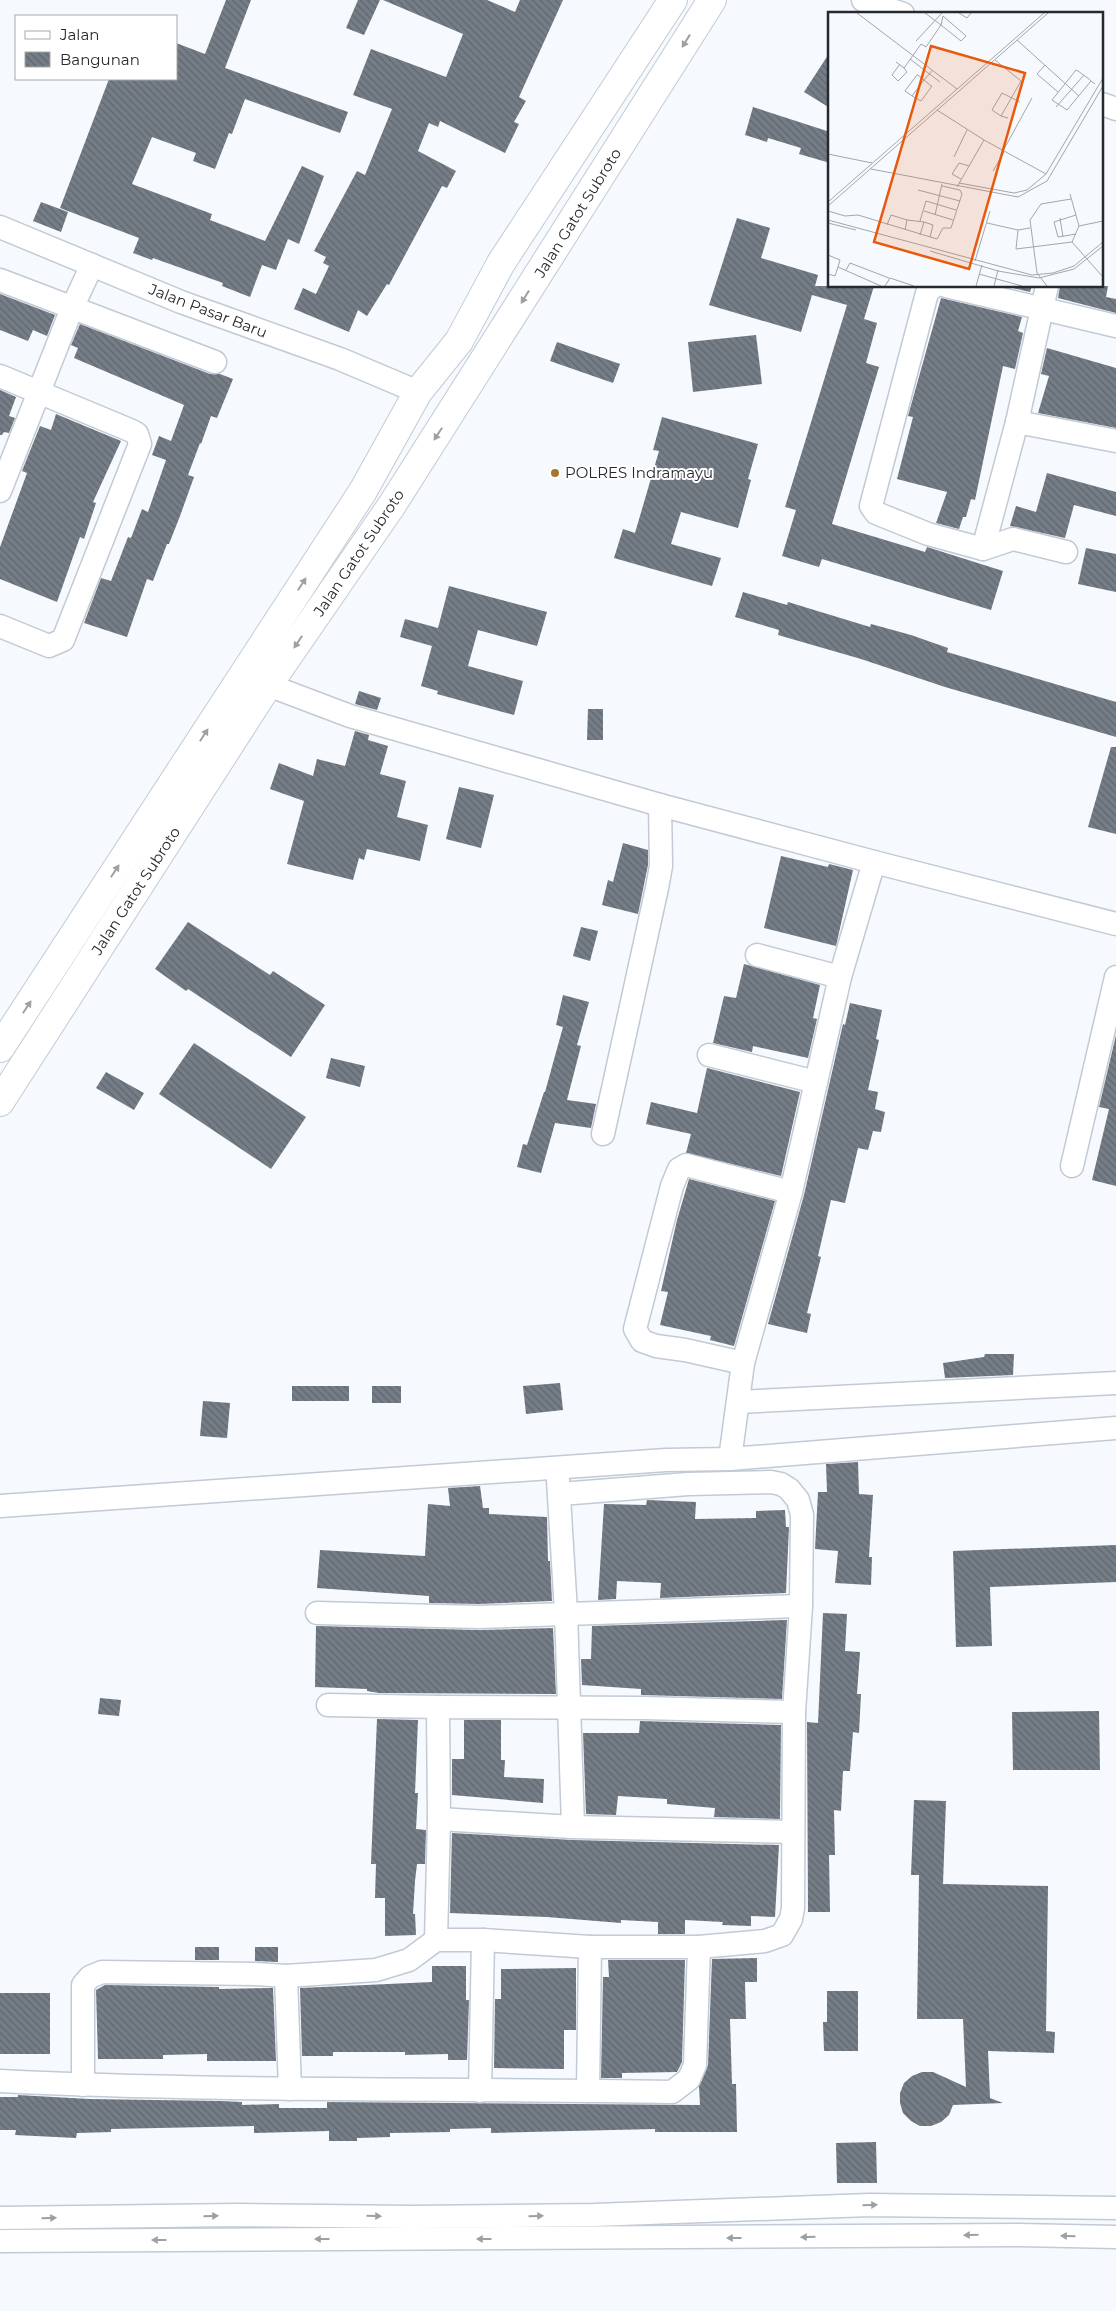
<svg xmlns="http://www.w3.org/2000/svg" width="1116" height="2311" viewBox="0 0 1116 2311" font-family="Montserrat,sans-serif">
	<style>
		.building { fill: url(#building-back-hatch) }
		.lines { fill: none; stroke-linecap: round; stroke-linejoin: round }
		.minor-casing { stroke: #c1cad5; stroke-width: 25 }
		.tertiary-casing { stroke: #c1cad5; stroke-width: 30 }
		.minor { stroke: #fff; stroke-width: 22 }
		.tertiary { stroke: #fff; stroke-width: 28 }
		.oneway { fill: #9d9fa0 }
		.poi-dot { fill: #a6742b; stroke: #fff; stroke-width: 2 }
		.labels { text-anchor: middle; stroke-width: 4; stroke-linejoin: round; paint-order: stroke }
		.street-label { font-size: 15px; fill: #26292d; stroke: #fff }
		.poi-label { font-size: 15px; fill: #26292d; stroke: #fff; text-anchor: start }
		.inset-road { fill: none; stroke: #a3a6aa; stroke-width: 1 }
		.view { fill: #e8590c; fill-opacity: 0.15; stroke: #e8590c; stroke-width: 2.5 }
		.inset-edge { fill: none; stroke: #26292d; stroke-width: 2.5 }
	</style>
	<defs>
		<pattern id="building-back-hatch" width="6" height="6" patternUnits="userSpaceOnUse" patternTransform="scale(1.25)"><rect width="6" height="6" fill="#757d87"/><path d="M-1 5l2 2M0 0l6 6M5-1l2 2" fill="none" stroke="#60666f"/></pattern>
	</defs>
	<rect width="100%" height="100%" fill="#f6fafe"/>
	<g class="building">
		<polygon points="226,0 251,0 225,68 348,112 340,133 245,99 232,134 229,133 215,169 193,161 196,153 152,137 132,184 212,214 210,220 265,241 302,166 324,176 299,244 288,239 276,270 262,265 250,297 222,286 223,283 153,258 152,260 133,253 139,238 60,208 109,79 176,79 176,43 205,54"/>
		<polygon points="358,0 380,0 364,35 346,28"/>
		<polygon points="383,0 487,0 515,12 520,0 563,0 519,97 526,101 514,122 519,124 505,153 440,121 438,127 429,123 418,151 456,171 447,188 442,186 389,285 387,284 367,316 358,310 349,332 294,309 303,288 316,294 329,266 323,263 326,257 314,251 357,171 365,175 392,109 353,95 371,49 446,77 463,34"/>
		<polygon points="830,52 830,108 804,92"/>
		<polygon points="753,107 830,132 830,163 799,154 801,148 768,138 767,142 745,135"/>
		<polygon points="41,202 68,212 61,232 33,221"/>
		<polygon points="737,218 770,228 761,258 818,275 815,286 874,286 864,319 877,323 866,363 879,367 832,524 925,552 927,547 1003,571 991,610 822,559 819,567 782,556 796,510 785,507 847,305 812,295 801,332 709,305"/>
		<polygon points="1004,286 1032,286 1030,292"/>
		<polygon points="1060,286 1108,286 1106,297 1116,299 1116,313 1058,298"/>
		<polygon points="0,294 55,315 47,336 33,330 28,341 0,330"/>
		<polygon points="941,298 1022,317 1018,331 1023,333 1015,369 1003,366 975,500 971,499 966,517 963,517 959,529 936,523 947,492 897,479 913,417 908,416"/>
		<polygon points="80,324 210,374 220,374 233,379 217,418 211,416 201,444 200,443 188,475 194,477 180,516 169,544 167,544 153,581 147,579 127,637 84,623 101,578 111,581 128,537 131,538 142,509 148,512 166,460 152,455 159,436 171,441 184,405 74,358 78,348 71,345"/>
		<polygon points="756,335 762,384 693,392 688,342"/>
		<polygon points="557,342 620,364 613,383 550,361"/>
		<polygon points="1047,348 1116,368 1116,428 1038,413 1049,376 1041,374"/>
		<polygon points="0,390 16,397 9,416 15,418 9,433 4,432 2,435 0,435"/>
		<polygon points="56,414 121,441 93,502 96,503 84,539 80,537 57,602 0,579 0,547 27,473 22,471 40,426 51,430"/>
		<polygon points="662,417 758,444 748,479 751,480 738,528 681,512 671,544 721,558 712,586 614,558 623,529 635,533 659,451 653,450"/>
		<polygon points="1047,473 1116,492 1116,516 1074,505 1065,538 1010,526 1016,506 1036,512"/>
		<polygon points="1086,548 1116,554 1116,592 1078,584"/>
		<polygon points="449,586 547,612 537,646 478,630 468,666 523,681 514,715 437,694 438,691 421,686 432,646 400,637 405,619 438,628"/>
		<polygon points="743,592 787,605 788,602 870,627 871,624 911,635 948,648 947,652 1116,702 1116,737 945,687 861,659 778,635 779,630 735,617"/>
		<polygon points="359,691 381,698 377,710 355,704"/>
		<polygon points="588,709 603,709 603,740 587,740"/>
		<polygon points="355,731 369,735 368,740 388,746 380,774 406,781 397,817 428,825 420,861 367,849 364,860 359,858 353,880 287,864 304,801 270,789 279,763 313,776 317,759 345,766"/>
		<polygon points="1111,747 1116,747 1116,834 1088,827"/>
		<polygon points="459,787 494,795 481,848 446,839"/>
		<polygon points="623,843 648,850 648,865 638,914 602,905 608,880 613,882"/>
		<polygon points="781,856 828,867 829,864 853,870 836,946 764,928"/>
		<polygon points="188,922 270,975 273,971 325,1005 291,1057 188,989 186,991 155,969"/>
		<polygon points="581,927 598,931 590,961 573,956"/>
		<polygon points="744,964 820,985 813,1018 817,1019 808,1058 753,1046 752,1052 713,1043 724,996 736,998"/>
		<polygon points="563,995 589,1002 577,1045 581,1046 567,1100 596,1104 591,1128 555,1123 541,1173 517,1167 523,1144 527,1145 544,1092 545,1092 563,1027 556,1025"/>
		<polygon points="850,1003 882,1010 876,1039 879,1040 868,1090 878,1092 875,1109 885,1112 881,1132 873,1131 868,1150 858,1148 845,1203 831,1200 818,1256 821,1257 807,1313 811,1314 807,1333 768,1324 804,1195 843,1024 845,1025"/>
		<polygon points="1116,1035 1116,1186 1092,1180 1109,1109 1099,1107"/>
		<polygon points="194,1043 306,1117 271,1169 159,1094"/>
		<polygon points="331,1058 365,1066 360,1087 326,1078"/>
		<polygon points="707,1068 800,1092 781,1176 686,1153 691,1134 646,1124 651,1102 697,1113"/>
		<polygon points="106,1072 144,1093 134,1110 96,1088"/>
		<polygon points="689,1179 775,1201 734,1346 710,1340 711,1336 660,1325 668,1292 661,1291 677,1220"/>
		<polygon points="985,1354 1014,1354 1013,1375 945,1378 943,1363 984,1357"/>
		<polygon points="560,1383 563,1410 526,1414 523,1386"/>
		<rect x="292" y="1386" width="57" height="15"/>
		<rect x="372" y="1386" width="29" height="17"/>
		<polygon points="203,1401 230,1403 227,1438 200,1436"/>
		<polygon points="858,1462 859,1494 873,1495 869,1557 872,1557 871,1585 835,1583 838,1551 815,1549 818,1492 827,1492 826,1464"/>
		<polygon points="480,1486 483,1508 489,1508 489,1514 547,1517 548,1561 550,1561 552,1601 479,1604 429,1603 429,1596 317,1588 320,1550 425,1556 428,1504 450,1506 448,1488"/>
		<polygon points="647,1500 696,1502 695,1519 756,1518 756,1511 785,1510 786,1527 789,1527 786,1593 660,1598 661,1583 617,1581 616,1599 598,1600 604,1504 646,1505"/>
		<polygon points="1116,1545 1116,1582 990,1587 992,1646 956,1647 953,1551"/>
		<polygon points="823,1613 847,1614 845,1651 860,1652 857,1694 861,1694 859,1733 853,1732 850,1771 843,1771 841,1811 834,1810 835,1855 829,1855 830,1912 808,1912 807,1722 818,1723"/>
		<polygon points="784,1620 787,1620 782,1699 641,1695 641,1689 582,1685 581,1659 591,1659 592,1626"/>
		<polygon points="316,1626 479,1630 553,1628 556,1694 379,1693 367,1691 367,1689 315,1687"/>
		<polygon points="100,1698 121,1700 119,1716 98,1714"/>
		<polygon points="1099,1711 1100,1770 1013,1770 1012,1712"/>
		<polygon points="377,1719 418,1720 415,1793 418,1793 416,1829 426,1830 425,1864 417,1864 415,1881 413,1914 415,1914 416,1935 385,1936 385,1898 375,1898 376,1864 371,1864"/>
		<polygon points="464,1720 501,1720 501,1760 505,1760 504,1777 544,1779 543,1803 452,1795 452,1759 464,1759"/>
		<polygon points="640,1721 781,1725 780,1819 714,1817 715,1808 667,1804 667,1799 618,1796 616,1815 586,1814 583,1733 639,1733"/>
		<polygon points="914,1800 946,1801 943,1884 1048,1886 1046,2031 1055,2032 1054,2053 988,2051 990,2098 1003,2103 953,2105 949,2115 941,2122 931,2126 920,2126 911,2121 903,2113 900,2103 900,2093 904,2083 912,2076 922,2072 933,2072 966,2087 963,2019 917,2019 919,1875 911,1875"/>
		<polygon points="452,1833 573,1840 779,1845 775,1917 751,1916 751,1926 722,1925 723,1922 685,1920 685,1934 658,1934 658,1922 621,1920 621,1923 547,1917 450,1913"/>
		<rect x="195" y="1947" width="24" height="13"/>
		<polygon points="255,1947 278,1947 278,1962 255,1961"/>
		<polygon points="757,1958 757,1982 745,1982 746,2019 730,2019 732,2084 736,2084 737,2132 655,2132 655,2129 491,2133 491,2128 450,2129 450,2132 390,2133 390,2137 357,2138 357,2141 329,2141 329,2131 254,2133 254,2126 111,2129 111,2132 77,2133 76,2138 15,2135 16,2130 0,2130 0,2097 18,2097 18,2095 89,2099 221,2101 242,2102 242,2105 279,2104 279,2108 327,2108 327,2102 700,2105 699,2086 708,2065 712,1959"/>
		<polygon points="608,1960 685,1960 682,2062 677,2072 622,2073 622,2078 601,2078 603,1977 609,1977"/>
		<polygon points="432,1966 466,1966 466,2000 469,2000 467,2060 448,2060 448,2054 405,2055 405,2052 333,2052 333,2056 302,2056 300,1988 432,1982"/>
		<polygon points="576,1968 576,2030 564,2030 564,2069 494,2068 495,1999 501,1999 501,1969"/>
		<polygon points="105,1985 219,1987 219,1989 273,1988 276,2061 207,2061 207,2054 163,2055 163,2059 98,2059 96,1990"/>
		<polygon points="827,1991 858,1991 858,2051 824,2051 823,2022 827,2022"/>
		<rect x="0" y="1993" width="50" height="61"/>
		<polygon points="876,2142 877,2183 837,2183 836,2143"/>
	</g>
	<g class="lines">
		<g class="minor-casing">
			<g id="minor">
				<polyline points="863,0 903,14"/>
				<polyline points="1102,104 1116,109"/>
				<polyline points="0,227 181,302 340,359 418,392"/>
				<polyline points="0,280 215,362"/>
				<polyline points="934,286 927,293 871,506 876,513 928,534 983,549"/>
				<polyline points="946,286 1116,326"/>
				<polyline points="1047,286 1017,422 983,549 1013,539 1066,552"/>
				<polyline points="0,376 132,431 137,434 140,444 63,640 49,646 0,626"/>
				<polyline points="1017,422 1116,441"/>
				<polyline points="0,491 72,308 92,265"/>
				<polyline points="268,685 350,716 660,805 874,862"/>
				<polyline points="757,955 840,977"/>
				<polyline points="709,1055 816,1082"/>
				<polyline points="603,1134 657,888 661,866 660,805"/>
				<polyline points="1072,1166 1116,977"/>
				<polyline points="743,1363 685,1350 656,1346 642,1341 635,1329 672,1186 679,1169 686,1165 791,1192"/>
				<polyline points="739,1402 1116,1383"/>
				<polyline points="730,1459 743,1363 791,1192 840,977 874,862 1116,924"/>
				<polyline points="558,1480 566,1612 573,1827"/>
				<polyline points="0,1506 666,1460 730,1459 1116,1428"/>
				<polyline points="317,1613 479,1617 801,1606"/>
				<polyline points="328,1705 438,1707"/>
				<polyline points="439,1819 573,1827 793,1832"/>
				<polyline points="436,1940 439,1819 438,1707 644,1708 794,1712"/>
				<polyline points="483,1940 590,1947 588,2091"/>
				<polyline points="590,1947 699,1947"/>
				<polyline points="286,1976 376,1970 409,1960 436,1940 483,1940 480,2091"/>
				<path d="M 0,2081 C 224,2092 448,2088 672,2092 L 689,2079 L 695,2065 L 699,1947 L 765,1941 L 782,1935 L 791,1919 L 793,1908 L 794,1712 L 801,1606 L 802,1515 L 798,1500 L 789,1489 L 781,1484 L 771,1482 L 688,1484 L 560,1494"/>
				<polyline points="83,2085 83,1985 90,1977 102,1972 256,1974 286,1976 290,2089"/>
				<polyline points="0,2218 239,2215 412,2217 594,2215 869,2205 1116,2208"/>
				<polyline points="0,2241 1019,2235 1116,2237"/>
			</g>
		</g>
		<g class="tertiary-casing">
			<g id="tertiary">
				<polyline points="0,1048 363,491 418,392 459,341 501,263 673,0"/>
				<polyline points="0,1102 268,685 392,505 712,0"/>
			</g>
		</g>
		<use href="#minor" class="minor"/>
		<use href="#tertiary" class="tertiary"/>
	</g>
	<defs><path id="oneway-solid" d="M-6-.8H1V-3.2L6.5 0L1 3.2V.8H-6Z" transform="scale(1.25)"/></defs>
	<g class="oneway">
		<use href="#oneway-solid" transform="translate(686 41) rotate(122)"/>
		<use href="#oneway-solid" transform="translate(525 297) rotate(122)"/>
		<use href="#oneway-solid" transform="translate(438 434) rotate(123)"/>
		<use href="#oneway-solid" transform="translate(302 584) rotate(-57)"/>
		<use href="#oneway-solid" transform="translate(298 642) rotate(124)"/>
		<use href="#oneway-solid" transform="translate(204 735) rotate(-57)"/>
		<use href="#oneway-solid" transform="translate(115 871) rotate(-57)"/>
		<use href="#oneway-solid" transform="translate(27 1007) rotate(-57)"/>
		<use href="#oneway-solid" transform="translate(870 2205) rotate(-1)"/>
		<use href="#oneway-solid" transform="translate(211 2216) rotate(-1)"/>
		<use href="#oneway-solid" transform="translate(374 2216) rotate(1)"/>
		<use href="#oneway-solid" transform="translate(536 2216) rotate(-1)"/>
		<use href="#oneway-solid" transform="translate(49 2218) rotate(-1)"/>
		<use href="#oneway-solid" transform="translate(971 2235) rotate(179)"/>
		<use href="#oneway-solid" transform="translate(1068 2236) rotate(-179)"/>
		<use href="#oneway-solid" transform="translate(808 2237) rotate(179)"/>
		<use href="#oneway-solid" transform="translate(734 2238) rotate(180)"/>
		<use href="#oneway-solid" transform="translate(322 2239) rotate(180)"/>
		<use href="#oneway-solid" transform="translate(484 2239) rotate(180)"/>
		<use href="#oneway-solid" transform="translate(159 2240) rotate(180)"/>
	</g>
	<circle class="poi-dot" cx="555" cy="473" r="5"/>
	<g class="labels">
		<g class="street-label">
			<text transform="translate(578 213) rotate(-58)" y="5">Jalan Gatot Subroto</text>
			<text transform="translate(208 311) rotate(21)" y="5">Jalan Pasar Baru</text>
			<text transform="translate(359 553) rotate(-56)" y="5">Jalan Gatot Subroto</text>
			<text transform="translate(136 891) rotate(-57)" y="5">Jalan Gatot Subroto</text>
		</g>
		<g class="poi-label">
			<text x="565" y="478">POLRES Indramayu</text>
		</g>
	</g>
	<g transform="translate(828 12)">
		<rect width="275" height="275" fill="#f6fafe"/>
		<path class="inset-road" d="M 29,1 L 129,77M 131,1 L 139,6 L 143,1M 189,28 L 251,84M 88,29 L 114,1M 82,47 L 112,70M 167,48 L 193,69 L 173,104 L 180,106M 68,50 L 76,56 L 93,32 L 98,35 L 113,13 L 133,29 L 138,24 L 115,4 L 113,13 L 97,1M 72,52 L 64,63 L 70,69 L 79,60 L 76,56M 217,53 L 209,62 L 230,80M 263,69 L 239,98 L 224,88 L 248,58 L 250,59 L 261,67 L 263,69 L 267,72M 84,84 L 77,79 L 89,63 L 90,63 L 96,68 L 103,74 L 104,74 L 93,89 L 84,84 L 96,68 L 104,59M 228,95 L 256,63M 109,98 L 156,128M 173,104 L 164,98 L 174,81 L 192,90M 175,139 L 204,86M 0,142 L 44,151M 126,145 L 139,118M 43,157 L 190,185 L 219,169 L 275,74M 165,159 L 176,140M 133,167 L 124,162 L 131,151 L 141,154M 131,171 L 186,181 L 199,178 L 218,162M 129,175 L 156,128 L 218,162 L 275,66M 90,178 L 132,189M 242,182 L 251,214 L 244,230 L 275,265M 0,190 L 216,1M 0,194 L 220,1M 0,199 L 17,204 L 30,203 L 109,227 L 115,216 L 123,216 L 134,182 L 132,178 L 114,174M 96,199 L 125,208M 107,203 L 114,172M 248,203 L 226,210 L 230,225 L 248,222M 232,206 L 235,225M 0,208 L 204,263 L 225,261 L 246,254 L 275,230M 79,208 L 96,210 L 92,223M 92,209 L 98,189 L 128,198M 96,210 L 105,213 L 102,225M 0,211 L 28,218M 159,211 L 190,218 L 202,216M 59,213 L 63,203 L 79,208 L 77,218M 251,214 L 275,209M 190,218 L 188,237 L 244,230M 102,239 L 170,259 L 211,266 L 246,257 L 275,234M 0,243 L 12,248 L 10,255M 147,249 L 162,199M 18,258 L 22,251 L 61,266M 0,262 L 7,264 L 10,255 L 53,274M 151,262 L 194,274M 57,274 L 62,266 L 86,274M 148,274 L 154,253M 166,274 L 170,258M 219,274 L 209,261 L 202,208 L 213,192 L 243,187"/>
		<path class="view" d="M 103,34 L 197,61 L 141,257 L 46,230 Z"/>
		<rect width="275" height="275" class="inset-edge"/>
	</g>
	<rect x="15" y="15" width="162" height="65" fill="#ffffff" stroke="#a8a9ab"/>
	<rect x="25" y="31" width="25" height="8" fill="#ffffff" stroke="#a8a9ab"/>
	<text x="60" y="40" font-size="15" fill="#26292d">Jalan</text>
	<rect x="25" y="52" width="25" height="15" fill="url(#building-back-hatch)" stroke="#a8a9ab"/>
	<text x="60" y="65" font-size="15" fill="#26292d">Bangunan</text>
</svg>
